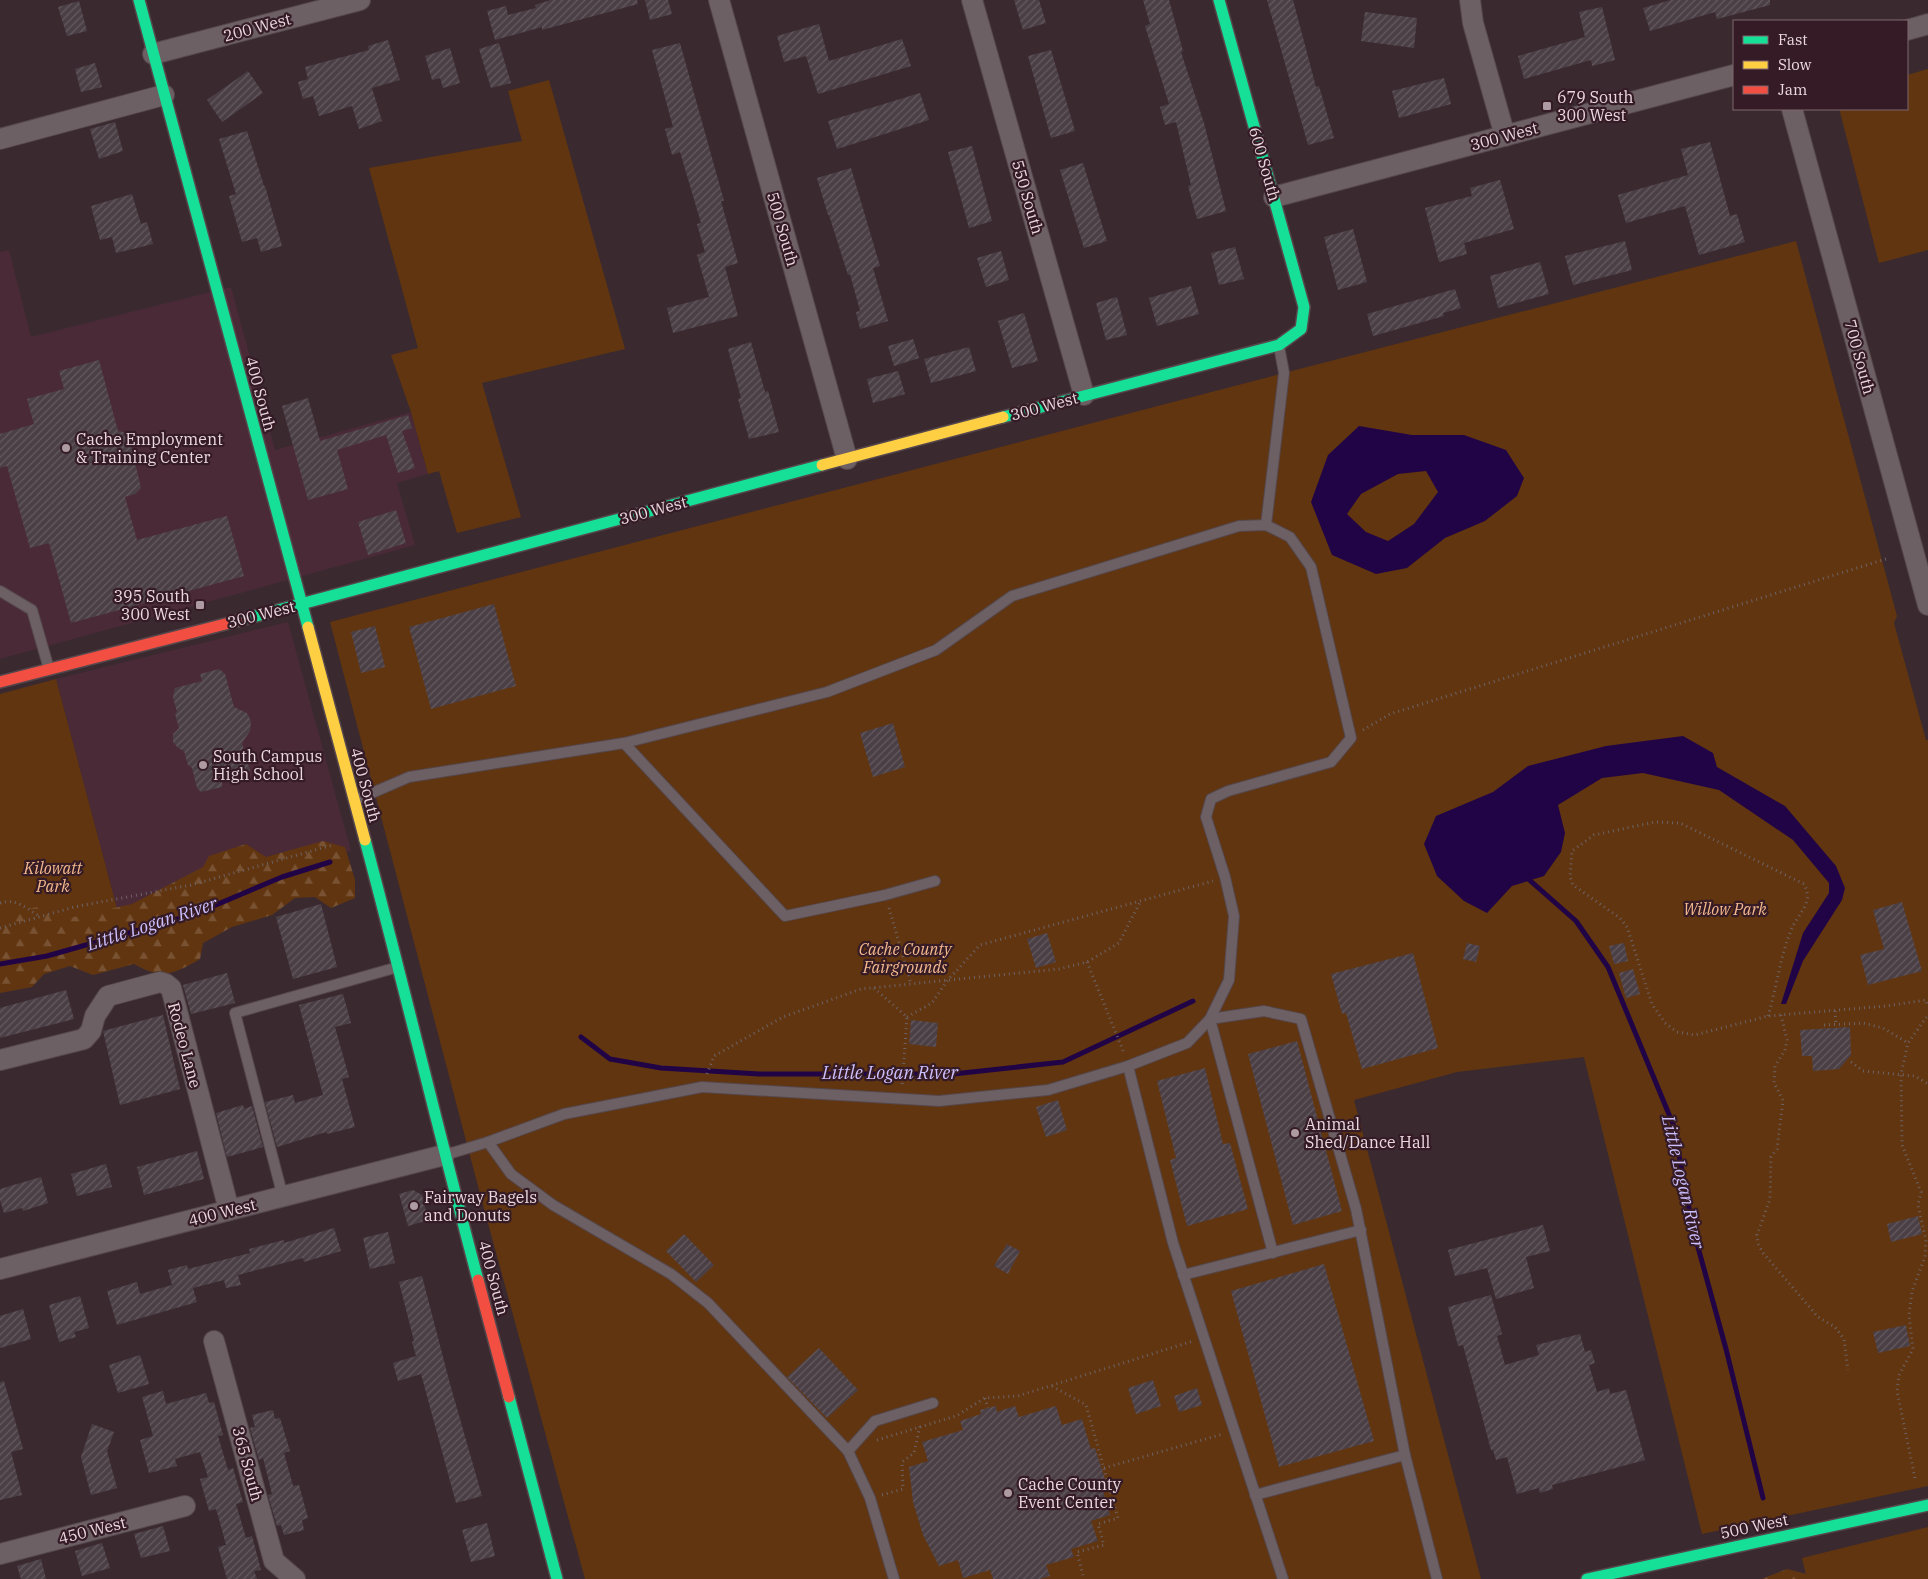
<svg xmlns="http://www.w3.org/2000/svg" width="1928" height="1579" viewBox="0 0 1928 1579" font-family="'IBM Plex Serif',serif">
	<style>
		.built { fill: #4a2a37 }
		.green { fill: #61350f }
		.forest { fill: url(#forest-firs) }
		.water { fill: #210446; fill-rule: evenodd }
		.lines { fill: none; stroke-linecap: round; stroke-linejoin: round }
		.stream { stroke: #210446; stroke-width: 5 }
		.building { fill: url(#building-hatch) }
		.lane-casing { stroke: #55474c; stroke-width: 12 }
		.street-casing { stroke: #55474c; stroke-width: 22 }
		.fast-casing { stroke: #55474c; stroke-width: 14 }
		.slow-casing { stroke: #55474c; stroke-width: 14 }
		.jam-casing { stroke: #55474c; stroke-width: 14 }
		.path { stroke: #6e6266; stroke-width: 3; stroke-dasharray: 1 4; stroke-linecap: butt }
		.lane { stroke: #6c6064; stroke-width: 10 }
		.street { stroke: #6c6064; stroke-width: 20 }
		.fast { stroke: #16e098; stroke-width: 11 }
		.slow { stroke: #ffcf43; stroke-width: 11 }
		.jam { stroke: #f24e42; stroke-width: 11 }
		.poi-dot { fill: #ad9ba1; stroke: #351b25; stroke-width: 2 }
		.labels { text-anchor: middle; stroke-width: 4.5; stroke-linejoin: round; paint-order: stroke }
		.street-label { font-size: 16px; fill: #ebd8de; stroke: #351b25 }
		.poi-label { font-size: 16px; fill: #ebd8de; stroke: #351b25; text-anchor: start }
		.park-label { font-size: 16px; font-style: italic; fill: #f4b98e; stroke: #351b25 }
		.water-label { font-size: 18px; font-style: italic; fill: #cdc0ff; stroke: #351b25 }
	</style>
	<defs>
		<pattern id="forest-firs" width="22" height="20" patternUnits="userSpaceOnUse" patternTransform="scale(1.25)"><rect width="22" height="20" fill="#61350f"/><path d="M5 1l3.5 6h-7zM16 11l3.5 6h-7z" fill="#785232"/></pattern>
		<pattern id="building-hatch" width="6" height="6" patternUnits="userSpaceOnUse" patternTransform="scale(1.25)"><rect width="6" height="6" fill="#4b3f46"/><path d="M-1 1l2-2M0 6l6-6M5 7l2-2" fill="none" stroke="#655a60"/></pattern>
	</defs>
	<rect width="100%" height="100%" fill="#3a2a30"/>
	<g class="built">
		<polygon points="9,250 31,337 231,287 275,450 411,412 428,474 397,483 415,545 0,659 0,252"/>
		<polygon points="288,622 351,851 119,916 56,679"/>
	</g>
	<g class="green">
		<polygon points="1928,69 1928,250 1879,263 1840,112 1841,109 1907,109 1907,75"/>
		<polygon points="549,80 625,349 482,383 521,517 457,533 439,471 428,474 411,412 391,355 418,348 369,168 522,141 508,91"/>
		<polygon points="1796,241 1897,616 1894,623 1926,740 1928,740 1928,1486 1702,1534 1584,1057 1457,1072 1354,1100 1481,1579 585,1579 479,1190 330,622 1284,373"/>
		<polygon points="56,679 119,916 0,947 0,694"/>
		<polygon points="1928,1527 1928,1579 1807,1579 1802,1558"/>
	</g>
	<g class="forest">
		<path d="M 323,841 L 345,847 L 355,880 L 355,898 L 331,908 L 315,897 L 295,898 L 272,915 L 232,927 L 203,943 L 200,959 C 174,974 162,980 134,964 L 93,975 L 70,966 L 44,974 L 32,987 L 0,993 L 0,914 L 43,906 L 69,918 L 132,904 L 203,867 L 209,856 L 246,844 L 266,857 Z"/>
		<polygon points="1787,1569 1818,1577 1818,1579 1762,1579"/>
	</g>
	<g class="water">
		<path d="M 1359,426 L 1412,435 L 1464,435 L 1506,450 L 1524,478 L 1517,496 L 1485,521 L 1445,538 L 1407,568 L 1376,574 L 1332,555 L 1311,502 L 1328,455 ZM 1426,471 L 1438,492 L 1414,524 L 1388,541 L 1366,532 L 1347,514 L 1361,494 L 1398,474 Z"/>
		<polygon points="1683,736 1713,753 1717,767 1785,806 1836,866 1845,888 1842,900 1803,961 1786,1004 1781,1004 1803,933 1829,893 1829,883 1793,840 1719,790 1643,773 1602,778 1558,805 1565,833 1561,852 1544,876 1512,886 1487,913 1464,901 1437,876 1424,844 1436,816 1493,792 1528,766 1606,746"/>
	</g>
	<g class="lines">
		<g class="stream">
			<polyline points="1525,876 1576,921 1608,967 1673,1124 1693,1229 1726,1349 1763,1498"/>
			<polyline points="0,964 47,956 192,915 282,877 330,862"/>
			<polyline points="581,1037 610,1059 661,1068 759,1074 953,1074 1063,1062 1193,1001"/>
		</g>
	</g>
	<g class="building">
		<polygon points="551,0 637,0 638,4 542,30 542,27 495,40 487,11 506,6 508,15 536,8 535,5"/>
		<polygon points="645,0 668,0 672,14 650,20"/>
		<polygon points="1014,0 1039,0 1046,23 1023,30"/>
		<polygon points="1143,0 1169,0 1183,51 1181,52 1204,123 1226,211 1197,219 1188,186 1191,185 1176,122 1165,125 1160,107 1169,104 1145,26 1150,24"/>
		<polygon points="1267,0 1293,0 1316,87 1319,86 1334,138 1308,145"/>
		<polygon points="1671,0 1770,0 1770,5 1717,19 1715,12 1650,31 1643,8"/>
		<polygon points="79,1 87,31 67,36 58,7"/>
		<polygon points="1602,7 1615,60 1592,66 1591,60 1524,79 1518,56 1585,37 1579,12"/>
		<polygon points="1365,12 1417,18 1414,48 1361,41"/>
		<polygon points="819,24 829,61 902,39 911,66 818,94 806,56 784,62 777,36"/>
		<polygon points="388,40 400,80 372,88 382,121 359,129 352,106 319,116 313,96 303,99 298,82 308,79 305,67 369,50 368,46"/>
		<polygon points="499,43 511,83 491,88 479,49"/>
		<polygon points="680,43 724,201 721,201 738,263 725,267 738,316 673,333 667,308 709,297 697,255 705,252 697,224 701,223 680,152 672,155 665,129 673,127 652,50"/>
		<polygon points="450,48 460,83 443,88 440,78 432,80 425,56"/>
		<polygon points="1051,50 1075,131 1051,138 1028,56"/>
		<polygon points="95,63 102,87 81,92 75,69"/>
		<polygon points="248,71 263,93 222,122 207,100"/>
		<polygon points="1444,78 1451,104 1399,118 1392,91"/>
		<polygon points="920,93 929,120 837,149 828,121"/>
		<polygon points="115,122 123,151 99,159 90,129"/>
		<polygon points="247,131 264,186 265,186 282,246 261,252 257,238 242,242 229,196 236,194 219,139"/>
		<polygon points="1710,142 1730,216 1737,214 1745,242 1699,255 1685,206 1626,223 1618,195 1688,175 1681,149"/>
		<polygon points="972,146 992,221 969,228 948,152"/>
		<polygon points="1083,163 1107,241 1084,248 1060,170"/>
		<polygon points="851,168 880,266 873,268 888,321 860,329 856,312 860,311 850,274 848,275 829,215 828,215 817,178"/>
		<polygon points="1500,180 1514,229 1464,243 1467,254 1439,262 1425,208 1472,196 1470,188"/>
		<polygon points="132,194 141,224 147,222 153,244 116,253 112,237 100,240 91,206"/>
		<polygon points="1353,229 1367,282 1338,290 1324,237"/>
		<polygon points="1625,241 1632,270 1573,285 1565,256"/>
		<polygon points="1235,247 1244,279 1219,285 1211,253"/>
		<polygon points="1001,251 1009,280 986,287 977,258"/>
		<polygon points="1540,262 1549,294 1498,308 1490,276"/>
		<polygon points="1191,286 1199,314 1157,326 1149,298"/>
		<polygon points="1455,289 1461,308 1443,313 1444,316 1373,336 1367,314"/>
		<polygon points="1117,297 1127,335 1106,340 1096,303"/>
		<polygon points="1024,313 1038,361 1012,368 998,321"/>
		<polygon points="913,339 919,358 894,366 888,346"/>
		<polygon points="751,342 765,392 768,391 779,432 749,439 738,399 741,398 728,349"/>
		<polygon points="969,347 976,371 931,383 924,359"/>
		<polygon points="99,360 118,431 128,433 141,488 135,494 125,497 137,540 227,516 244,576 71,623 49,543 30,548 7,466 0,468 0,434 34,424 27,399 64,389 59,371"/>
		<polygon points="898,371 905,394 873,403 867,379"/>
		<polygon points="308,398 320,441 408,415 412,428 402,431 415,468 398,473 386,435 337,450 348,489 308,500 282,406"/>
		<polygon points="396,510 406,543 368,555 358,522"/>
		<polygon points="494,604 516,686 431,709 409,627"/>
		<polygon points="375,626 385,667 361,673 351,632"/>
		<polygon points="219,669 225,674 234,707 247,713 251,721 250,731 242,743 250,770 246,776 222,782 222,787 201,792 197,788 192,768 188,765 184,751 178,748 173,742 173,734 179,728 175,714 177,712 173,697 175,688 202,681 200,674"/>
		<polygon points="893,723 905,767 873,777 860,733"/>
		<polygon points="1902,902 1922,971 1868,985 1860,955 1884,949 1873,910"/>
		<polygon points="321,904 337,967 293,979 276,917"/>
		<polygon points="1047,933 1056,962 1036,968 1027,939"/>
		<polygon points="1467,943 1480,946 1476,962 1463,959"/>
		<polygon points="1624,943 1628,961 1614,964 1609,946"/>
		<polygon points="1413,953 1438,1048 1362,1069 1346,1013 1342,1014 1331,974"/>
		<polygon points="1633,969 1640,994 1626,998 1619,973"/>
		<polygon points="227,973 235,1003 191,1014 183,985"/>
		<polygon points="66,990 74,1019 0,1038 0,1008"/>
		<polygon points="343,994 351,1023 335,1027 349,1077 342,1079 355,1127 327,1134 326,1132 277,1147 265,1102 293,1095 295,1103 323,1095 299,1005"/>
		<polygon points="163,1015 180,1089 120,1105 103,1031"/>
		<polygon points="911,1020 938,1023 936,1047 909,1044"/>
		<polygon points="1850,1027 1851,1055 1839,1069 1813,1071 1812,1056 1802,1056 1800,1030"/>
		<polygon points="1297,1041 1342,1211 1293,1225 1248,1054"/>
		<polygon points="1205,1068 1223,1144 1230,1143 1248,1209 1187,1226 1170,1160 1176,1158 1157,1081"/>
		<polygon points="1058,1100 1067,1130 1046,1137 1036,1107"/>
		<polygon points="243,1105 244,1109 252,1106 263,1147 227,1157 216,1113"/>
		<polygon points="197,1151 204,1179 144,1195 137,1167"/>
		<polygon points="106,1164 112,1187 77,1196 71,1174"/>
		<polygon points="41,1177 48,1203 23,1211 22,1208 4,1213 0,1200 0,1189"/>
		<polygon points="413,1190 422,1195 428,1220 408,1226 399,1194"/>
		<polygon points="1918,1216 1922,1234 1891,1242 1887,1224"/>
		<polygon points="1543,1225 1550,1251 1526,1257 1534,1288 1496,1299 1487,1268 1455,1276 1448,1250"/>
		<polygon points="334,1228 341,1251 304,1262 303,1258 238,1275 241,1285 226,1288 224,1280 193,1288 197,1302 117,1325 107,1291 137,1282 140,1294 172,1285 168,1270 187,1265 188,1269 250,1253 249,1249 284,1240 284,1243"/>
		<polygon points="388,1232 395,1263 370,1269 363,1238"/>
		<polygon points="684,1234 714,1265 696,1282 666,1251"/>
		<polygon points="1007,1244 1020,1251 1008,1274 994,1266"/>
		<polygon points="1324,1264 1374,1441 1279,1467 1231,1291"/>
		<polygon points="422,1276 450,1384 482,1496 456,1503 421,1374 398,1381 393,1363 416,1356 412,1342 414,1341 399,1282"/>
		<polygon points="1491,1295 1502,1334 1497,1336 1505,1365 1539,1355 1536,1345 1580,1334 1585,1352 1591,1350 1595,1363 1589,1365 1597,1392 1609,1388 1610,1394 1626,1390 1645,1460 1552,1485 1553,1489 1540,1493 1539,1488 1517,1494 1507,1457 1496,1460 1493,1450 1491,1450 1463,1345 1458,1346 1448,1307"/>
		<polygon points="80,1296 89,1328 74,1332 76,1337 59,1342 49,1305"/>
		<polygon points="23,1309 31,1339 0,1348 0,1316"/>
		<polygon points="1906,1325 1910,1346 1878,1353 1873,1332"/>
		<polygon points="819,1348 858,1390 827,1418 787,1377"/>
		<polygon points="140,1355 149,1384 118,1393 109,1365"/>
		<polygon points="1153,1380 1161,1406 1136,1414 1128,1388"/>
		<polygon points="4,1381 23,1449 11,1452 22,1495 0,1500 0,1382"/>
		<polygon points="1197,1388 1202,1405 1179,1412 1174,1396"/>
		<polygon points="163,1391 166,1404 206,1393 209,1403 214,1402 223,1435 218,1436 228,1470 233,1468 243,1502 236,1504 246,1538 252,1536 261,1570 254,1571 257,1579 227,1579 218,1547 226,1545 219,1519 216,1509 209,1511 200,1479 208,1477 200,1452 175,1459 177,1466 149,1473 140,1440 153,1436 142,1397"/>
		<polygon points="996,1406 997,1412 1015,1406 1019,1417 1056,1406 1062,1425 1082,1419 1091,1449 1095,1448 1106,1482 1101,1483 1110,1515 1091,1521 1098,1541 1071,1549 1074,1557 1046,1565 1050,1576 1040,1579 993,1579 990,1570 963,1578 958,1560 939,1566 923,1535 913,1502 909,1467 928,1461 922,1442 963,1430 960,1421 981,1414 980,1410"/>
		<polygon points="273,1410 275,1419 280,1418 290,1451 284,1453 293,1486 299,1485 308,1518 302,1520 304,1530 284,1535 281,1525 277,1526 268,1495 272,1494 263,1458 259,1460 250,1428 255,1427 252,1415"/>
		<polygon points="92,1424 114,1432 107,1451 117,1488 91,1495 81,1457"/>
		<polygon points="487,1523 495,1556 471,1562 462,1530"/>
		<polygon points="163,1526 170,1551 141,1558 134,1534"/>
		<polygon points="102,1543 110,1568 82,1576 75,1551"/>
		<polygon points="41,1559 46,1579 21,1579 17,1566"/>
	</g>
	<g class="lines">
		<g class="lane-casing">
			<g id="lane">
				<polyline points="1266,525 1284,373 1279,346"/>
				<polyline points="0,591 32,610 49,669"/>
				<polyline points="624,743 785,916 885,895 935,881"/>
				<polyline points="356,800 409,777 624,743 827,692 936,650 1012,596 1239,526 1266,525 1290,537 1311,567 1351,738 1331,762 1228,791 1211,799 1206,817 1225,877 1234,916 1229,980 1210,1019 1187,1043 1128,1066 1048,1090 939,1101 702,1087 564,1114 488,1142 445,1155"/>
				<polyline points="1128,1066 1173,1243 1283,1579"/>
				<polyline points="488,1142 511,1174 553,1205 671,1274 708,1303 848,1451 870,1498 894,1579"/>
				<polyline points="283,1197 235,1013 398,967"/>
				<polyline points="1273,1253 1210,1019 1264,1011 1301,1019 1356,1209 1405,1455 1437,1579"/>
				<polyline points="1183,1275 1361,1230"/>
				<polyline points="848,1451 875,1421 933,1403"/>
				<polyline points="1255,1495 1405,1455"/>
			</g>
		</g>
		<g class="street-casing">
			<g id="street">
				<polyline points="719,0 847,459"/>
				<polyline points="972,0 1084,395"/>
				<polyline points="1470,0 1473,23 1505,136"/>
				<polyline points="1907,30 1928,24"/>
				<polyline points="153,54 360,0"/>
				<polyline points="1792,109 1928,605"/>
				<polyline points="0,139 164,95"/>
				<polyline points="1274,197 1734,75"/>
				<polyline points="0,1060 84,1039 91,1031 95,1016 108,996 160,982 166,984 171,988 229,1210"/>
				<polyline points="0,1269 444,1155"/>
				<polyline points="214,1341 274,1561 295,1579"/>
				<polyline points="0,1554 185,1506"/>
			</g>
		</g>
		<g class="fast-casing">
			<g id="fast">
				<polyline points="139,0 308,627"/>
				<polyline points="1003,417 1279,345 1301,329 1304,307 1219,0"/>
				<polyline points="237,621 822,465"/>
				<path d="M 365,840 C 404,986 439,1134 478,1280"/>
				<polyline points="509,1397 557,1579"/>
				<polyline points="1587,1579 1928,1505"/>
			</g>
		</g>
		<g class="slow-casing">
			<g id="slow">
				<polyline points="822,465 1003,417"/>
				<polyline points="308,627 365,840"/>
			</g>
		</g>
		<g class="jam-casing">
			<g id="jam">
				<polyline points="0,682 237,621"/>
				<polyline points="478,1280 509,1397"/>
			</g>
		</g>
		<g class="path">
			<polyline points="1363,730 1390,714 1889,558"/>
			<path d="M 0,903 C 16,898 26,908 39,916"/>
			<polyline points="889,908 911,984"/>
			<polyline points="0,928 74,907 191,885 333,845"/>
			<polyline points="1087,962 1124,1053"/>
			<polyline points="874,988 907,1017 902,1087"/>
			<polyline points="1835,1011 1836,1024"/>
			<polyline points="1781,1015 1787,1040 1785,1050 1775,1066 1774,1083 1783,1100 1777,1149 1771,1157 1770,1199 1757,1235 1758,1244 1763,1253 1818,1317 1835,1327 1844,1339 1848,1370"/>
			<path d="M 1768,1016 C 1776,990 1780,958 1790,933 C 1796,914 1815,905 1804,884 L 1680,823 L 1655,822 L 1594,835 L 1572,851 L 1570,877 L 1573,885 L 1620,918 L 1627,927 L 1652,1004 L 1665,1023 L 1677,1032 L 1695,1035 L 1768,1016 L 1886,1006 L 1926,1000 L 1928,1007"/>
			<polyline points="907,1017 932,1003 947,981 980,945 1213,881"/>
			<polyline points="1824,1025 1863,1023 1883,1028 1908,1043"/>
			<polyline points="1851,1062 1863,1071 1915,1076 1928,1084"/>
			<polyline points="707,1074 714,1056 783,1017 861,989 1059,969 1087,962 1119,943 1141,900"/>
			<polyline points="1052,1386 1086,1405 1118,1518 1098,1524 1104,1545 1077,1552 1084,1579"/>
			<polyline points="985,1398 988,1408"/>
			<polyline points="877,1440 956,1416 985,1398 1018,1396 1193,1341"/>
			<polyline points="1104,1468 1223,1434"/>
			<polyline points="1915,1478 1897,1391 1899,1375 1913,1349 1909,1315 1912,1291 1925,1257 1926,1240 1918,1205 1921,1192 1902,1145 1901,1074 1908,1043 1928,1015"/>
			<polyline points="882,1495 903,1489 902,1462 914,1453 920,1426"/>
		</g>
		<use href="#lane" class="lane"/>
		<use href="#street" class="street"/>
		<use href="#fast" class="fast"/>
		<use href="#slow" class="slow"/>
		<use href="#jam" class="jam"/>
	</g>
	<g class="poi-dot">
		<rect x="1542" y="101" width="10" height="10" rx="2.5"/>
		<circle cx="66" cy="448" r="5"/>
		<rect x="195" y="600" width="10" height="10" rx="2.5"/>
		<circle cx="203" cy="765" r="5"/>
		<circle cx="1295" cy="1133" r="5"/>
		<circle cx="414" cy="1206" r="5"/>
		<circle cx="1008" cy="1493" r="5"/>
	</g>
	<g class="labels">
		<g class="street-label">
			<text transform="translate(257 27) rotate(-15)" y="6">200 West</text>
			<text transform="translate(1504 136) rotate(-15)" y="6">300 West</text>
			<text transform="translate(1265 164) rotate(74)" y="6">600 South</text>
			<text transform="translate(1028 197) rotate(74)" y="6">550 South</text>
			<text transform="translate(783 229) rotate(74)" y="6">500 South</text>
			<text transform="translate(1860 357) rotate(75)" y="6">700 South</text>
			<text transform="translate(261 394) rotate(75)" y="6">400 South</text>
			<text transform="translate(1044 406) rotate(-15)" y="6">300 West</text>
			<text transform="translate(653 510) rotate(-15)" y="6">300 West</text>
			<text transform="translate(261 614) rotate(-14)" y="6">300 West</text>
			<text transform="translate(366 785) rotate(75)" y="6">400 South</text>
			<text transform="translate(185 1045) rotate(75)" y="6">Rodeo Lane</text>
			<text transform="translate(222 1212) rotate(-14)" y="6">400 West</text>
			<text transform="translate(494 1278) rotate(75)" y="6">400 South</text>
			<text transform="translate(248 1464) rotate(75)" y="6">365 South</text>
			<text transform="translate(1754 1526) rotate(-12)" y="6">500 West</text>
			<text transform="translate(92 1530) rotate(-14)" y="6">450 West</text>
		</g>
		<g class="poi-label">
			<text x="1557" y="103">679 South<tspan x="1557" dy="18">300 West</tspan></text>
			<text x="76" y="445">Cache Employment<tspan x="76" dy="18">&amp; Training Center</tspan></text>
			<text x="190" y="602" text-anchor="end">395 South<tspan x="190" dy="18">300 West</tspan></text>
			<text x="213" y="762">South Campus<tspan x="213" dy="18">High School</tspan></text>
			<text x="1305" y="1130">Animal<tspan x="1305" dy="18">Shed/Dance Hall</tspan></text>
			<text x="424" y="1203">Fairway Bagels<tspan x="424" dy="18">and Donuts</tspan></text>
			<text x="1018" y="1490">Cache County<tspan x="1018" dy="18">Event Center</tspan></text>
		</g>
		<g class="park-label">
			<text x="53" y="874">Kilowatt<tspan x="53" dy="18">Park</tspan></text>
			<text x="1725" y="915">Willow Park</text>
			<text x="905" y="955">Cache County<tspan x="905" dy="18">Fairgrounds</tspan></text>
		</g>
		<g class="water-label">
			<text transform="translate(152 924) rotate(-18)" y="6">Little Logan River</text>
			<text x="890" y="1079">Little Logan River</text>
			<text transform="translate(1683 1182) rotate(77)" y="6">Little Logan River</text>
		</g>
	</g>
	<rect x="1733" y="20" width="175" height="90" fill="#351b25" stroke="#7e676f"/>
	<rect x="1743" y="36" width="25" height="8" fill="#16e098" stroke="#7e676f"/>
	<text x="1778" y="45" font-size="15" fill="#ebd8de">Fast</text>
	<rect x="1743" y="61" width="25" height="8" fill="#ffcf43" stroke="#7e676f"/>
	<text x="1778" y="70" font-size="15" fill="#ebd8de">Slow</text>
	<rect x="1743" y="86" width="25" height="8" fill="#f24e42" stroke="#7e676f"/>
	<text x="1778" y="95" font-size="15" fill="#ebd8de">Jam</text>
</svg>
